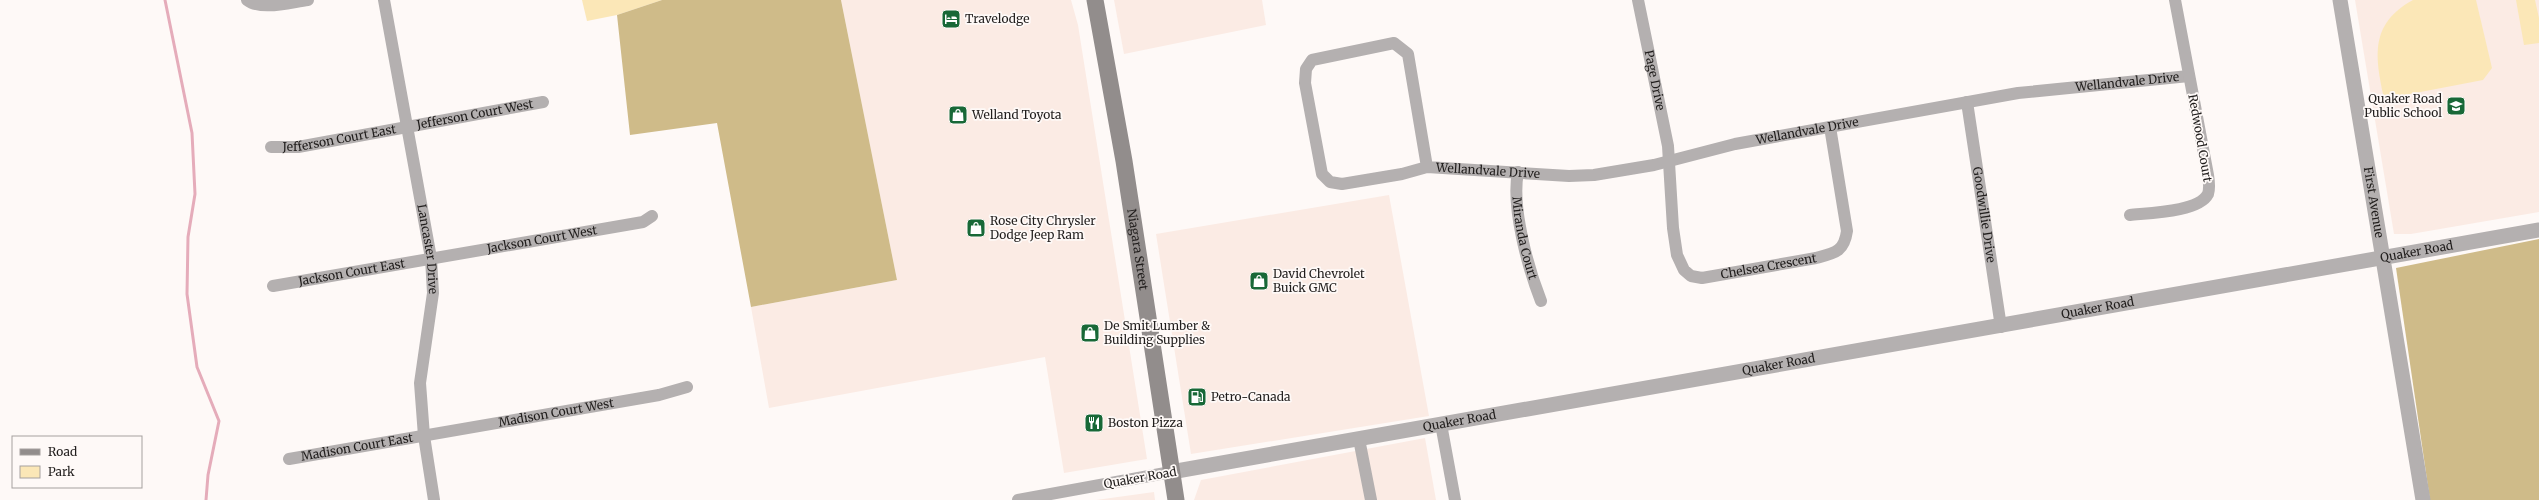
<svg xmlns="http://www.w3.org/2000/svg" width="2539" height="500" viewBox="0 0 2539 500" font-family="Merriweather,serif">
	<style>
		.built { fill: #fbebe4 }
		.green { fill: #fbe7b7 }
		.forest { fill: #cfbb89 }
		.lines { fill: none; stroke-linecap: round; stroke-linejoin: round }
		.stream { stroke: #e5acba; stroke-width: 3 }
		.minor { stroke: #b4b0b0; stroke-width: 12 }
		.tertiary { stroke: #b4b0b0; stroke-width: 15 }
		.secondary { stroke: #928d8c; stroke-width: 17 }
		.labels { text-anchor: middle; stroke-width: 3.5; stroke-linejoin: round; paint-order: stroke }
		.poi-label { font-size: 12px; fill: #201d1c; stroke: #fef9f7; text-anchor: start }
		.street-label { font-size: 12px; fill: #201d1c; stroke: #fef9f7 }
	</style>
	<rect width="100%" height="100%" fill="#fef9f7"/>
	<g class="built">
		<polygon points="841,0 1071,0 1078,25 1147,459 1064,473 1045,357 769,408 751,307 897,280"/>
		<polygon points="1114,0 1262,0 1266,25 1124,54"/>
		<polygon points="2355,0 2539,0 2539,212 2411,234 2394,234"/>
		<polygon points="1389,195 1429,416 1191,454 1156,234"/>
		<polygon points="1425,438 1436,500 1194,500 1201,480"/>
		<polygon points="1154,492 1155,500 1096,500"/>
	</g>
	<g class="green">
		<polygon points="582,0 662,0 617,15 587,21"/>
		<path d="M 2413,0 L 2476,0 L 2492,68 L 2483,80 L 2384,99 C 2375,57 2369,24 2413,0 Z"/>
		<polygon points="2516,0 2535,0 2539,18 2539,43 2524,45"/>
	</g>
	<g class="forest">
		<polygon points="662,0 841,0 897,280 751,307 717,123 630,135 617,15"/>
		<polygon points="2539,239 2539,500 2430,500 2396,268"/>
	</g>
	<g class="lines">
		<polyline class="stream" points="165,0 192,133 195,194 188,237 187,294 197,367 219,421 208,475 206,500"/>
		<g class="minor">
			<path d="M 247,0 C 261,11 291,2 308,0"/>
			<path id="s1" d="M 384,0 L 431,258 L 433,293 L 420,383 L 424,436 L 434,500"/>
			<path id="s2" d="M 1638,0 L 1668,146 L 1673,228 L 1677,255 L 1684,270 L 1691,276 L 1702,278 L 1816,258 C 1835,253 1844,252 1847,231 L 1830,127"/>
			<path id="s3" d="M 1967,102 L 2001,327"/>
			<path id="s4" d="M 271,147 L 298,147 L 543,102"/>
			<path id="s5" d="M 1427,167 L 1408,54 L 1394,43 L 1312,60 L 1306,69 L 1305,83 L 1322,174 L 1330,182 L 1342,184 L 1402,174 L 1427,167 L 1569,176 L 1594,175 L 1654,165 L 1735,144 L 2018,93 L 2189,76"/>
			<path id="s6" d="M 1518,172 C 1511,207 1528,268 1541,301"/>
			<path d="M 2130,215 C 2148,213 2199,212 2208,194 C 2210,188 2209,181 2208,175 L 2175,0"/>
			<path id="s7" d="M 273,286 L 643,222 L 652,216"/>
			<polyline points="1441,424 1455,500"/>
			<polyline points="1359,439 1371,500"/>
			<path id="s8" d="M 289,459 L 659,395 L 687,387"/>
			<polyline points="1018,500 1171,472"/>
		</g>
		<g class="tertiary">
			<path id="s9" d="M 2340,0 L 2423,500"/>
			<path id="s10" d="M 1171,472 L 2539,230"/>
		</g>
		<path class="secondary" id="s11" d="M 1095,0 L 1124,161 L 1176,500"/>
	</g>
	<defs>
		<g id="hotel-square" transform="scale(1)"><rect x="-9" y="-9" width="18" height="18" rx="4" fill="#186837" stroke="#fef9f7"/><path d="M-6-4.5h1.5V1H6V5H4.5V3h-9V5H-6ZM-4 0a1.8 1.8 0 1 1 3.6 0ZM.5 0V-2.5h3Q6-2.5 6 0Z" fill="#fff"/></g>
		<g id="school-square" transform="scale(1)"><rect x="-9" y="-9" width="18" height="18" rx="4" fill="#186837" stroke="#fef9f7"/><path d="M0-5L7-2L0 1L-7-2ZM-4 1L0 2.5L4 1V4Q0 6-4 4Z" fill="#fff"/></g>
		<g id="shop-square" transform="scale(1)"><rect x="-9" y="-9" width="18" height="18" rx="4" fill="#186837" stroke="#fef9f7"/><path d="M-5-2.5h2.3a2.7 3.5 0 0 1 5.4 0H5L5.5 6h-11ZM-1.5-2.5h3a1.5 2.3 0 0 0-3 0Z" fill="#fff"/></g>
		<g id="fuel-square" transform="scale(1)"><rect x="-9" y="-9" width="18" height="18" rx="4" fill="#186837" stroke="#fef9f7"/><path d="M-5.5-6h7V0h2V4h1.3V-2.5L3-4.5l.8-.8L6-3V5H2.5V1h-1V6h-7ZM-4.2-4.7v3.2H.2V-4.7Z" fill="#fff"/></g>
		<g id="restaurant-square" transform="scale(1)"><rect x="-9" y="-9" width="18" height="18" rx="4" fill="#186837" stroke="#fef9f7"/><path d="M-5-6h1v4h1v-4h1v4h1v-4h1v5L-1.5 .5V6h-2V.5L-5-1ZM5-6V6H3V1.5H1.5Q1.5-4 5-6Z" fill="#fff"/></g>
	</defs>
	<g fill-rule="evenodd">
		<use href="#hotel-square" x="951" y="19"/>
		<use href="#school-square" x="2456" y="106"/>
		<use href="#shop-square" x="958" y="115"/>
		<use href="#shop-square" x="976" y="228"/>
		<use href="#shop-square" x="1259" y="281"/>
		<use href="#shop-square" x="1090" y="333"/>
		<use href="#fuel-square" x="1197" y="397"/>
		<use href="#restaurant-square" x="1094" y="423"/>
	</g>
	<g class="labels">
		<g class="poi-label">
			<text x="965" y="23">Travelodge</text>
			<text x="2442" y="103" text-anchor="end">Quaker Road<tspan x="2442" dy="14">Public School</tspan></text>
			<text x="972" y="119">Welland Toyota</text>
			<text x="990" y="225">Rose City Chrysler<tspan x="990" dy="14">Dodge Jeep Ram</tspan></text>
			<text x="1273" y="278">David Chevrolet<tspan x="1273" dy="14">Buick GMC</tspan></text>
			<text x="1104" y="330">De Smit Lumber &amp;<tspan x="1104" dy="14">Building Supplies</tspan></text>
			<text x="1211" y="401">Petro-Canada</text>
			<text x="1108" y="427">Boston Pizza</text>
		</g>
		<g class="street-label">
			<text dy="4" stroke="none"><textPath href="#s2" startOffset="82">Page Drive</textPath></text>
			<text dy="4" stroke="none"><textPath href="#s5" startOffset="1153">Wellandvale Drive</textPath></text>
			<text dy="4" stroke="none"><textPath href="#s4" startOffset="207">Jefferson Court West</textPath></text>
			<text dy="4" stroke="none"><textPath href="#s5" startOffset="829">Wellandvale Drive</textPath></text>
			<text dy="4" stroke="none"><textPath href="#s4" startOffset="69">Jefferson Court East</textPath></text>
			<text transform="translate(2200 138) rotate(80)" y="4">Redwood Court</text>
			<text dy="4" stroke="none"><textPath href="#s5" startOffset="505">Wellandvale Drive</textPath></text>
			<text dy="4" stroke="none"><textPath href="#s9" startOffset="205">First Avenue</textPath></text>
			<text dy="4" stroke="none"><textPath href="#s3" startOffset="114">Goodwillie Drive</textPath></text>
			<text dy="4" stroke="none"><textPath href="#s6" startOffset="67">Miranda Court</textPath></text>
			<text dy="4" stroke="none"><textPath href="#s7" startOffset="273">Jackson Court West</textPath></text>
			<text dy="4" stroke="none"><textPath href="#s1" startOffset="253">Lancaster Drive</textPath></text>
			<text dy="4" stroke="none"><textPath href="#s11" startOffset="253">Niagara Street</textPath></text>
			<text dy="4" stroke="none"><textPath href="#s10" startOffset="1265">Quaker Road</textPath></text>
			<text dy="4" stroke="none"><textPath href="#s2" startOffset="363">Chelsea Crescent</textPath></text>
			<text dy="4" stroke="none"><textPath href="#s7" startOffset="80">Jackson Court East</textPath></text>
			<text dy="4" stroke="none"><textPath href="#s10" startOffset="941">Quaker Road</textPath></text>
			<text dy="4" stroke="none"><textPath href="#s10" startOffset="617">Quaker Road</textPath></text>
			<text dy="4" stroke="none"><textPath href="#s8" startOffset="271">Madison Court West</textPath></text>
			<text dy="4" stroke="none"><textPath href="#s10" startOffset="293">Quaker Road</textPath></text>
			<text dy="4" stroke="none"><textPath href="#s8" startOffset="69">Madison Court East</textPath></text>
			<text transform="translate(1140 478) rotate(-10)" y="4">Quaker Road</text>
		</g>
	</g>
	<rect x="12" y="436" width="130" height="52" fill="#fef9f7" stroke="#a5a19f"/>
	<rect x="20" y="449" width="20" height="6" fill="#928d8c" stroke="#a5a19f"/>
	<text x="48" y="456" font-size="12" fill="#201d1c">Road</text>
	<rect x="20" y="466" width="20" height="12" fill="#fbe7b7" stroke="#a5a19f"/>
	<text x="48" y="476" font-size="12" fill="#201d1c">Park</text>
</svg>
